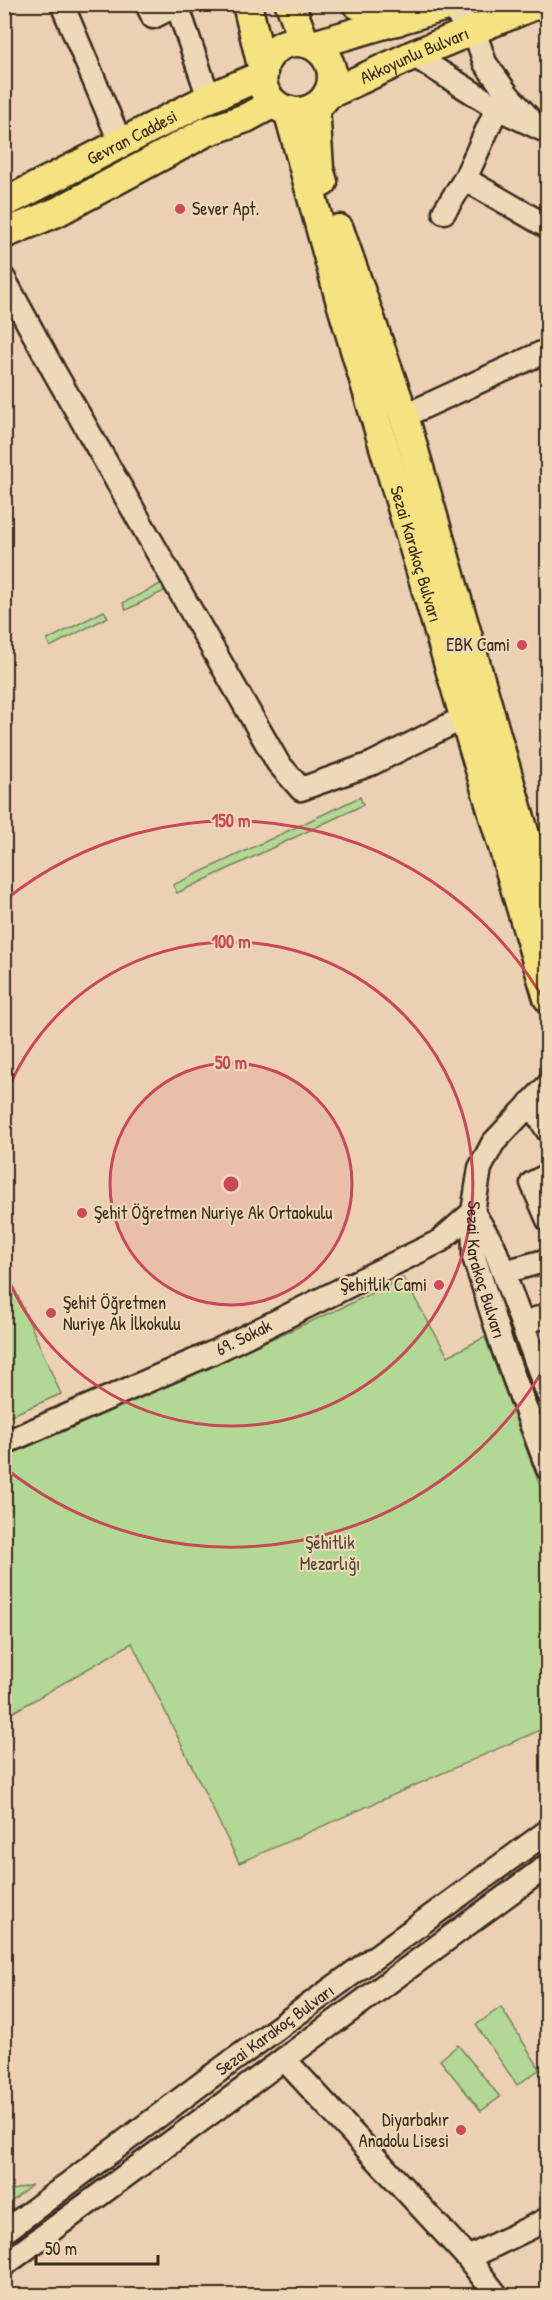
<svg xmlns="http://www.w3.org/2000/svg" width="552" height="2300" viewBox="0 0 552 2300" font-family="'Patrick Hand',sans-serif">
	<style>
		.green { fill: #b1d894; stroke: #768159; stroke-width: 1.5 }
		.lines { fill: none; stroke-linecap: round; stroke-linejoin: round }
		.minor-casing { stroke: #3b2a1e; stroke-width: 27 }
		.major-casing { stroke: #3b2a1e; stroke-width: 33 }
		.minor { stroke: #edd8b7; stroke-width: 22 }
		.major { stroke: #f5e382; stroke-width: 28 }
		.ring { fill: none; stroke: #ca4758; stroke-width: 3 }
		.poi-dot { fill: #d1495b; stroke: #edd8b7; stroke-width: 2 }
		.labels { text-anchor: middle; stroke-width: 4.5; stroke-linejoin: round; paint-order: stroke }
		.street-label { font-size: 18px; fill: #3b2a1e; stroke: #edd8b7 }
		.poi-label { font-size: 18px; fill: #3b2a1e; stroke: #edd8b7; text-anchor: start }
		.park-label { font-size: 18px; fill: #4d4430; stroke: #edd8b7 }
		.centre { fill: #ca4758; stroke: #edd8b7; stroke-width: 3 }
		.ring-label { font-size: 18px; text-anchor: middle; font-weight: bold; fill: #ca4758; stroke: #edd8b7; stroke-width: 4.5; stroke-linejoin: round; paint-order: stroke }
	</style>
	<rect width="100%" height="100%" fill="#ecd0b4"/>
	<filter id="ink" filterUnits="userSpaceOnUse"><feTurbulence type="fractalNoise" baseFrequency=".0167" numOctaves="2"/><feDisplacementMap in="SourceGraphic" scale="12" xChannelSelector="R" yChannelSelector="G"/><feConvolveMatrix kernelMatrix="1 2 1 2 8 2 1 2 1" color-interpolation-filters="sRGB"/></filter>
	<g filter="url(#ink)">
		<g class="green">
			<polygon points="166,581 170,588 126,610 123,603"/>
			<polygon points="104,611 108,617 50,647 47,640"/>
			<polygon points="360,797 363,805 177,893 173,885"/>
			<polygon points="5,1267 61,1394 5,1418 4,1418"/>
			<polygon points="403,1278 448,1356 485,1337 547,1505 547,1727 239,1863 132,1643 5,1717 5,1457 339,1309"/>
			<polygon points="501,2007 540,2069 517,2085 476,2025"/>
			<polygon points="458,2045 500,2097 481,2111 440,2060"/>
			<polygon points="32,2185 5,2207 5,2192"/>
		</g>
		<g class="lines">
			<g class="minor-casing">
				<g id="minor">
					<polyline points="62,4 121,144"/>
					<polyline points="147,4 153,17 177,5 209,98"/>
					<polyline points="448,6 474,30 485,63 508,95 529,118"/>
					<polyline points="413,55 497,108 548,132"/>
					<polyline points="465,179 548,227"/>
					<polyline points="444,212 465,179 497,108"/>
					<polyline points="4,279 55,373 278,763 301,789 371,764 463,718 478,724"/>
					<polyline points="404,416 548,350"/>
					<path id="s1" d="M 548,1085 L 493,1143 L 480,1168 L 473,1212 L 474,1257 L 503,1348 L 548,1469"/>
					<polyline points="530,1103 548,1131"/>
					<polyline points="548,1175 532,1183 548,1220"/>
					<polyline points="504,1272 548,1260"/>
					<polyline points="523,1323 548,1315"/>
					<path id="s2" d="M 4,1443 L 212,1353 L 440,1241 L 473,1212 L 494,1247 L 548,1394"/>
					<polyline points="284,2059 468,2258 497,2296"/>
					<path id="s3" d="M 4,2232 L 213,2075 L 548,1831"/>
					<polyline points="468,2258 548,2219"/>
					<polyline points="4,2265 548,1865"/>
				</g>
			</g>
			<g class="major-casing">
				<g id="major">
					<polyline points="247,4 263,70"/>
					<polyline points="290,4 305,43"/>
					<polyline points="357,4 397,21"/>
					<circle cx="297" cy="77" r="35"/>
					<polyline points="313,45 453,4"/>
					<path id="s4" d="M 327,95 L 413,55 L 537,4"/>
					<polyline points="315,107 319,169 323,182"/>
					<path id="s5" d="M 288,110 L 340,299 L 548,998"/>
					<path id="s6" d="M 4,203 L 209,98 L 263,75"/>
					<polyline points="339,229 404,416 548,915"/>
					<polyline points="4,234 57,212 206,132 246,118 274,103"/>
				</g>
			</g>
			<use href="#minor" class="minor"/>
			<use href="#major" class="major"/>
		</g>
	</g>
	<circle cx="231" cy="1184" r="121" fill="#ca4758" fill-opacity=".12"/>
	<g class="ring">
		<circle cx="231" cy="1184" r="121"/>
		<path d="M5 1097A242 242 0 1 1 5 1271"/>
		<path d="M547 1363A363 363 0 0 1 5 1468M5 900A363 363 0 0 1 547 1005"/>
	</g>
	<g class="poi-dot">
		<circle cx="180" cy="209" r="6"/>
		<circle cx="522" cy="645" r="6"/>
		<circle cx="82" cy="1213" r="6"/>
		<circle cx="439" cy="1285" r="6"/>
		<circle cx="51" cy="1313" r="6"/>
		<circle cx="461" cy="2130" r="6"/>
	</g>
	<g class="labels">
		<g class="street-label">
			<text dy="6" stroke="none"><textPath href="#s4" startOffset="96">Akkoyunlu Bulvarı</textPath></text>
			<text dy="6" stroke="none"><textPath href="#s6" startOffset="144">Gevran Caddesi</textPath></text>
			<text dy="6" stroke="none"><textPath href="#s5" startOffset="462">Sezai Karakoç Bulvarı</textPath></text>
			<text dy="6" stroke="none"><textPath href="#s1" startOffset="212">Sezai Karakoç Bulvarı</textPath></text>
			<text dy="6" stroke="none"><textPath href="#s2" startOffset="262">69. Sokak</textPath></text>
			<text dy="6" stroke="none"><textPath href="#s3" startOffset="338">Sezai Karakoç Bulvarı</textPath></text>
		</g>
		<g class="poi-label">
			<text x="192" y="215">Sever Apt.</text>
			<text x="510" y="651" text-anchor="end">EBK Cami</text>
			<text x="94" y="1219">Şehit Öğretmen Nuriye Ak Ortaokulu</text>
			<text x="427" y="1291" text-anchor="end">Şehitlik Cami</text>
			<text x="63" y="1309">Şehit Öğretmen<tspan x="63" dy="21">Nuriye Ak İlkokulu</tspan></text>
			<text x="449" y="2126" text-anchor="end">Diyarbakır<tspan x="449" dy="21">Anadolu Lisesi</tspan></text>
		</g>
		<g class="park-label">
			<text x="330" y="1549">Şehitlik<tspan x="330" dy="21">Mezarlığı</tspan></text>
		</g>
	</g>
	<circle cx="231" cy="1184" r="9" class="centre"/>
	<g class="ring-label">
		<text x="231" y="827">150 m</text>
		<text x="231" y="948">100 m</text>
		<text x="231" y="1069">50 m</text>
	</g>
	<rect width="552" height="2300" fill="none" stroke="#edd8b7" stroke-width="24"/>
	<rect x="12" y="12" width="528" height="2276" fill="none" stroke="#3b2a1e" stroke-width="2" filter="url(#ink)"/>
	<path d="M36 2255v9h122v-9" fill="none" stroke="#3b2a1e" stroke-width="3"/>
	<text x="45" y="2255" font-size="18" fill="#3b2a1e" stroke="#edd8b7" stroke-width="4.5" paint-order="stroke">50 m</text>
</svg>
